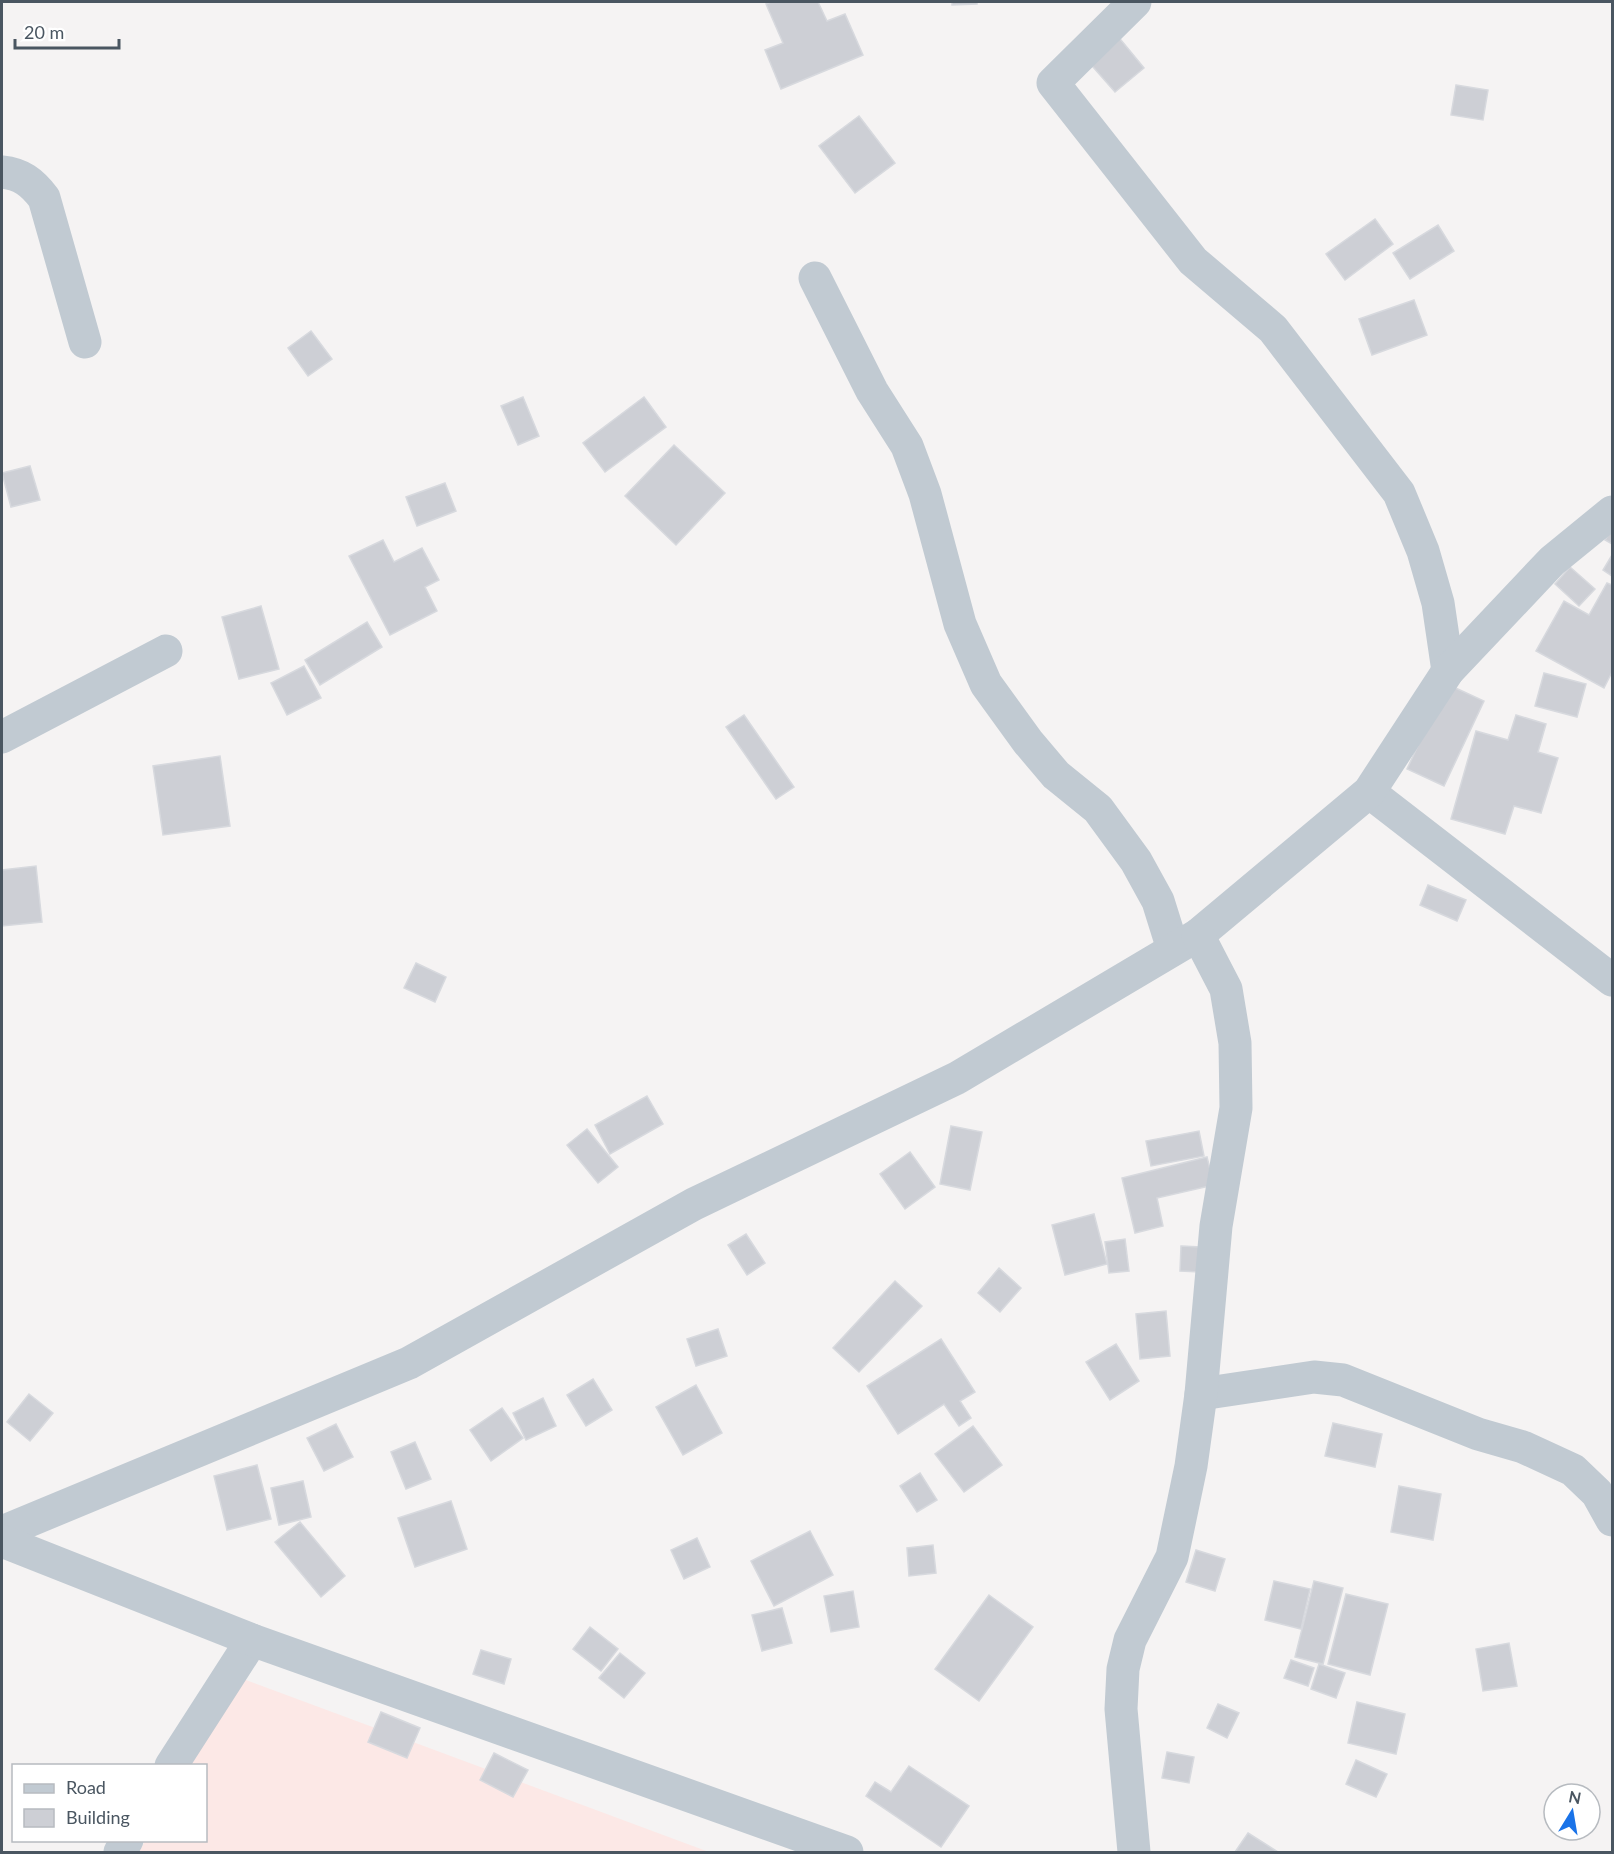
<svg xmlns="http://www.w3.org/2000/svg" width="1614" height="1854" viewBox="0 0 1614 1854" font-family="Lato,sans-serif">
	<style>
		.medical { fill: #fce8e6 }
		.building { fill: #cdcfd5; stroke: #d7d9de; stroke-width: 1.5 }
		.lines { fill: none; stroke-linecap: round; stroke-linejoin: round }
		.minor { stroke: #c1cad2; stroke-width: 33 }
		.tertiary { stroke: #c1cad2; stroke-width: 33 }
	</style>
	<rect width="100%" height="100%" fill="#f5f3f3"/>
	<polygon class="medical" points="230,1674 709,1852 139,1852 145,1841 206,1840 206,1766 183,1765"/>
	<g class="building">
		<polygon points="771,2 818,2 827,21 845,14 863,55 781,89 765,50 783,43 766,4"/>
		<polygon points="952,2 977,2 977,4 952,5"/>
		<polygon points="1116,34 1144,68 1115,92 1086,59"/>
		<polygon points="1456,85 1488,90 1483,120 1451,115"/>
		<polygon points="859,116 895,163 855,193 819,146"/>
		<polygon points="1375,219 1393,244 1345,280 1326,254"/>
		<polygon points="1438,225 1454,251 1410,279 1393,253"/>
		<polygon points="1414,300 1427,335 1372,355 1359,319"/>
		<polygon points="311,331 332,359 308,376 288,348"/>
		<polygon points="523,397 539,436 518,445 501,406"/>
		<polygon points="644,397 666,427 605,472 583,443"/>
		<polygon points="674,445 725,493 676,545 625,496"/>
		<polygon points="30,466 40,500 11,507 2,473"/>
		<polygon points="445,483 456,511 417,526 406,497"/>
		<polygon points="1612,528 1612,544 1605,540"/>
		<polygon points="383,540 394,562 422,548 439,580 425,587 437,611 390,635 349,556"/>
		<polygon points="1612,555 1612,576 1603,570"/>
		<polygon points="1570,567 1595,589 1579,606 1555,584"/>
		<polygon points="1607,583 1612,585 1612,672 1604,688 1536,651 1564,601 1589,615"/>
		<polygon points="261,606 279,669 239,679 222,617"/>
		<polygon points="367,622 382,647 320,685 305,660"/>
		<polygon points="304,666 321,698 287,715 271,683"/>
		<polygon points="1544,673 1586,684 1577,717 1535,706"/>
		<polygon points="1447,684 1484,701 1444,786 1407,769"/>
		<polygon points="744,715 794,787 776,799 726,727"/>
		<polygon points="1516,715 1546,724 1538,752 1558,758 1541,813 1514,806 1505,834 1451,819 1476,731 1508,740"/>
		<polygon points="220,756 230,826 163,835 153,766"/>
		<polygon points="36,866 42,922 2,926 2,870"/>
		<polygon points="1428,885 1466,900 1457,921 1420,905"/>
		<polygon points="416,963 446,977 435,1002 404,988"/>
		<polygon points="647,1096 663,1124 610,1154 595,1125"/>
		<polygon points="951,1126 982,1132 970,1190 940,1184"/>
		<polygon points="587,1129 618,1167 598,1183 567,1145"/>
		<polygon points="1199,1131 1204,1156 1151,1166 1146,1141"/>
		<polygon points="910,1152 935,1187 905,1209 880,1174"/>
		<polygon points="1207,1157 1214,1185 1157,1198 1163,1226 1135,1233 1122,1178"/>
		<polygon points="1094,1214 1107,1264 1065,1275 1052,1225"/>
		<polygon points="746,1234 765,1263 747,1275 728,1245"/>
		<polygon points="1125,1239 1129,1271 1109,1273 1105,1242"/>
		<polygon points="1181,1246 1201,1247 1200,1272 1180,1271"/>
		<polygon points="999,1268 1021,1288 1000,1312 978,1293"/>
		<polygon points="895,1281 922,1306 859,1372 833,1348"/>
		<polygon points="1166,1311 1170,1356 1140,1359 1136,1314"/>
		<polygon points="718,1329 727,1356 696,1366 687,1339"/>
		<polygon points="941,1339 975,1392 960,1401 971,1418 959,1426 944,1404 898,1434 867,1386"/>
		<polygon points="1116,1344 1139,1381 1110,1400 1086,1362"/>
		<polygon points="593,1379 612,1410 586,1426 567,1395"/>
		<polygon points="696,1385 722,1433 683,1455 656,1407"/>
		<polygon points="29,1394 53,1413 30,1441 7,1422"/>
		<polygon points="543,1398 556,1426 526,1440 513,1413"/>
		<polygon points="502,1408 523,1438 491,1461 470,1430"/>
		<polygon points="1333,1423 1382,1434 1375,1467 1325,1456"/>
		<polygon points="336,1424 353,1457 324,1471 307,1438"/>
		<polygon points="973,1426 1002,1465 964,1492 935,1454"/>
		<polygon points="415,1442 431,1479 406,1489 391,1452"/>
		<polygon points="257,1465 271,1519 227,1530 214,1476"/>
		<polygon points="920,1473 937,1500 917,1512 900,1486"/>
		<polygon points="303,1481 311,1517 279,1525 271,1488"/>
		<polygon points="1399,1486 1441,1494 1433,1540 1391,1532"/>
		<polygon points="451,1501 467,1549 415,1567 398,1518"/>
		<polygon points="300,1522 345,1576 321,1597 275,1542"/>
		<polygon points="810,1531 833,1575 774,1606 751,1561"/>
		<polygon points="697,1538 710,1567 684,1579 671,1550"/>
		<polygon points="933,1545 936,1573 909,1576 907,1548"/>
		<polygon points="1196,1550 1225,1559 1215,1591 1186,1582"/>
		<polygon points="1274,1581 1310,1589 1301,1629 1265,1620"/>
		<polygon points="1314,1581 1343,1588 1323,1664 1295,1657"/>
		<polygon points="853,1591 859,1627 831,1632 824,1596"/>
		<polygon points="1346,1594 1388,1604 1370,1675 1328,1664"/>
		<polygon points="989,1595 1033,1627 979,1701 935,1669"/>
		<polygon points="782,1608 792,1643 762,1651 752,1615"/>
		<polygon points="590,1627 618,1649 601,1671 573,1649"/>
		<polygon points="1509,1643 1517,1686 1483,1691 1476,1649"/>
		<polygon points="481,1650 511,1659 504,1684 473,1674"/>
		<polygon points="620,1653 645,1673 624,1698 599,1678"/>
		<polygon points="1291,1660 1314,1668 1308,1686 1284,1678"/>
		<polygon points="1319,1664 1345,1673 1336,1698 1311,1689"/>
		<polygon points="1357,1702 1405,1714 1396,1754 1348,1743"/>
		<polygon points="1218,1704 1239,1713 1227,1738 1207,1728"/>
		<polygon points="381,1712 420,1728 407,1758 368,1742"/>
		<polygon points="1167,1752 1194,1757 1189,1783 1162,1778"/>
		<polygon points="494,1753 528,1770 513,1797 480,1780"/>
		<polygon points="1356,1760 1387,1774 1376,1797 1346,1784"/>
		<polygon points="909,1766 969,1806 941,1847 866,1796 875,1782 891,1792"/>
		<polygon points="1248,1833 1278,1852 1235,1852"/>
	</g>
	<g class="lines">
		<g class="minor">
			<polyline points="1135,2 1053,83 1193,261 1273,329 1399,493 1423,551 1438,603 1448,671"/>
			<path d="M 2,172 C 21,174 32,182 44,198 L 85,342"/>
			<polyline points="815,278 872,391 907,446 925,494 960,624 986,684 1028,742 1056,775 1098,809 1136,861 1158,901 1173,949"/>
			<polyline points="2,737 166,651"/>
			<polyline points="1369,792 1612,980"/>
			<polyline points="1201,1394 1314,1377 1343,1380 1478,1434 1523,1447 1573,1470 1597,1493 1612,1520"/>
			<polyline points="2,1532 409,1363 694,1204 957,1078 1198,935 1369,792 1448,671 1552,561 1612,512"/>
			<polyline points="171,1766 252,1640"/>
			<polyline points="120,1852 127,1840"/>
			<polyline points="1134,1852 1121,1709 1123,1669 1130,1640 1172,1557 1191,1466 1201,1394 1216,1226 1236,1108 1235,1043 1226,989 1198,935"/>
		</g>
		<polyline class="tertiary" points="2,1541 252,1640 847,1852"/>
	</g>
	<rect width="1614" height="1854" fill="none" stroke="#4a5661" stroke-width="6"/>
	<rect x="12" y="1764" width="195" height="78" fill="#ffffff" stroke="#b7bbc0" stroke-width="1.5"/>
	<rect x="24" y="1784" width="30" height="9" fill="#c1cad2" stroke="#b7bbc0" stroke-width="1.5"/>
	<text x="66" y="1794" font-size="18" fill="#4a5661">Road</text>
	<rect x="24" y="1809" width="30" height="18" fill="#cdcfd5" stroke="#b7bbc0" stroke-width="1.5"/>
	<text x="66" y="1824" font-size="18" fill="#4a5661">Building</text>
	<g transform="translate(1572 1812) rotate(11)"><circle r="28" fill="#ffffff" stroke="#b7bbc0" stroke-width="1.5"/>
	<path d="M0-4.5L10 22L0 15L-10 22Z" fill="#1a73e8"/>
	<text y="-9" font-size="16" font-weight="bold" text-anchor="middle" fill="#4a5661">N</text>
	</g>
	<path d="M15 39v9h104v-9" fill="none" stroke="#4a5661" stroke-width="3"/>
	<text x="24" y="39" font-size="18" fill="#4a5661" stroke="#ffffff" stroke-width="4.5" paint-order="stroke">20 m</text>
</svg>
